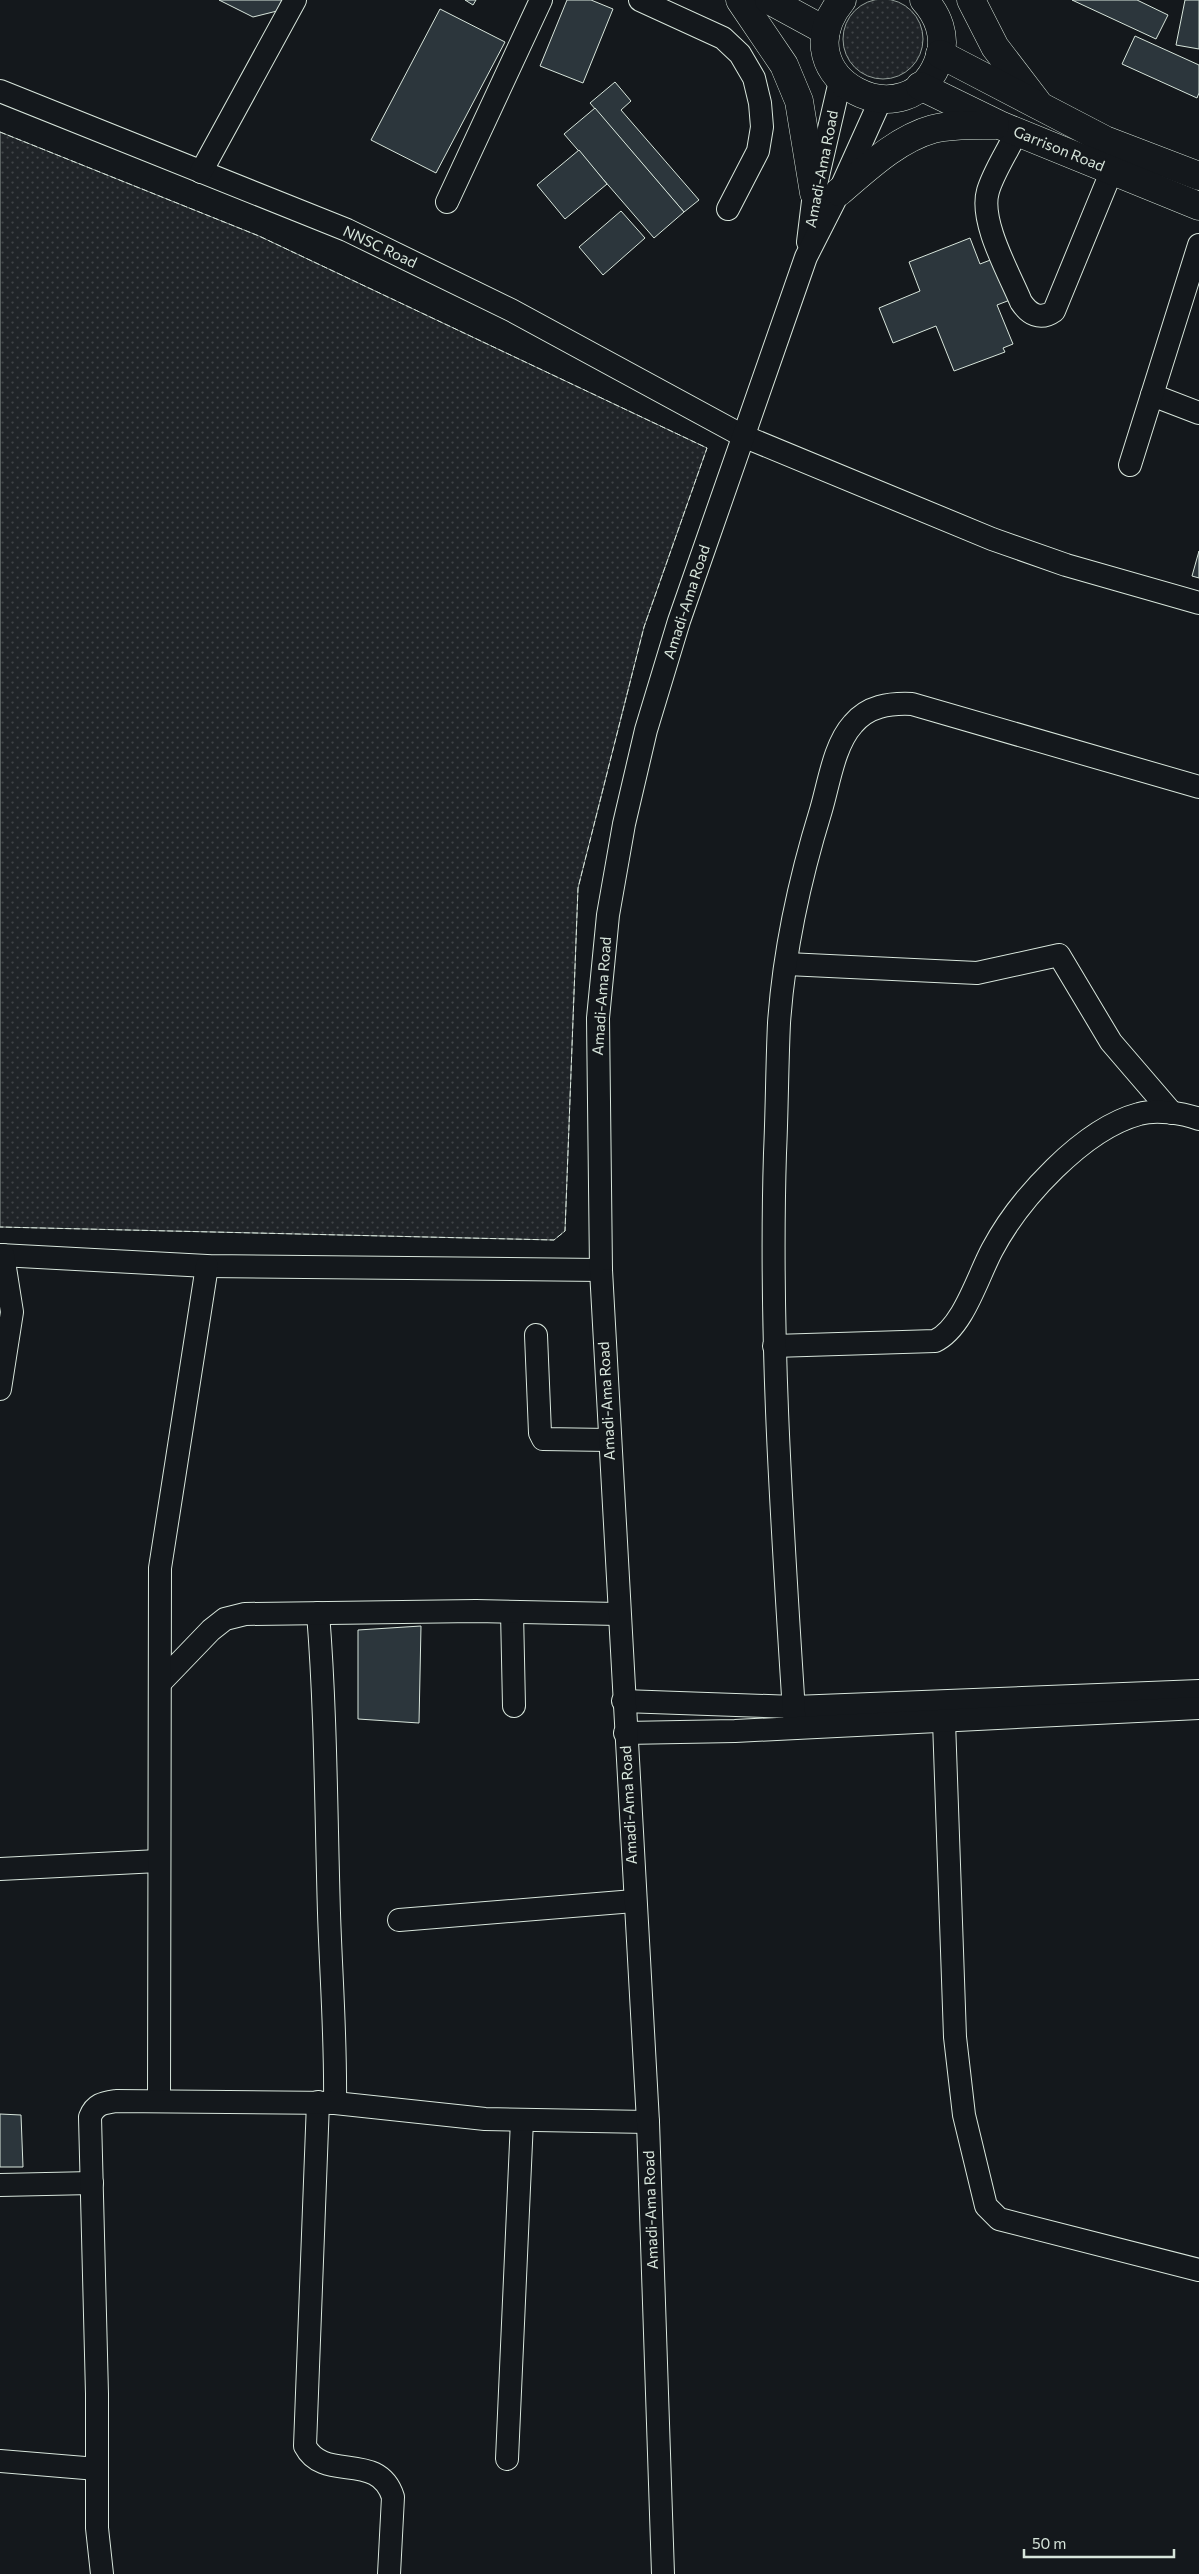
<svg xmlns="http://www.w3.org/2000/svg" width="1199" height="2574" viewBox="0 0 1199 2574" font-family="Commissioner,sans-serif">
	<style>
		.grass { fill: url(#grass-dots); stroke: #939e99 }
		.building { fill: #2c363c; stroke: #d8e6dc }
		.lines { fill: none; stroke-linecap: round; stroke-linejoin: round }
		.minor-casing { stroke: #d8e6dc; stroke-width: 24 }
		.major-casing { stroke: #d8e6dc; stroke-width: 29 }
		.minor { stroke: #14181c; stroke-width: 22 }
		.major { stroke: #14181c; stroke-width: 28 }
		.fence { stroke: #d8e6dc; stroke-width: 1; stroke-dasharray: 6 2.5; stroke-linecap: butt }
		.labels { text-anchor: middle; stroke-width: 4; stroke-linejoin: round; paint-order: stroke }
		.street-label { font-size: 15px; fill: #d8e6dc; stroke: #14181c }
	</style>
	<defs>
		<pattern id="grass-dots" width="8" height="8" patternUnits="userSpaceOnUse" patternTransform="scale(1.25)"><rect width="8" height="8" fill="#202428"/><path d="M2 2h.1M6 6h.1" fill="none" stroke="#404447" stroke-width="1.8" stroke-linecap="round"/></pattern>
	</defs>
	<rect width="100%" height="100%" fill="#14181c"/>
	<g class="grass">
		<circle cx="883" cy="39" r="40"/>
		<polygon points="0,132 259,236 707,448 644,627 578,888 565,1231 554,1240 0,1227"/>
	</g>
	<g class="building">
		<polygon points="219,0 282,0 277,11 253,17"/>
		<polygon points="465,0 476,0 473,5"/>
		<polygon points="567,0 591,0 613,9 583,83 540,66"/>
		<polygon points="1072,0 1137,0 1168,15 1156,39"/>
		<polygon points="1185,0 1199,0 1199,49 1176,45"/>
		<polygon points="440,9 505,42 436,173 371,140"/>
		<polygon points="1135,36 1199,65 1199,93 1197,98 1122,64"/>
		<polygon points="615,82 631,101 621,110 699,200 684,212 590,103"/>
		<polygon points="595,108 684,212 654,238 564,134"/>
		<polygon points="579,150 607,184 565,219 537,185"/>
		<polygon points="621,211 645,238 603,275 579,247"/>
		<polygon points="970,238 980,264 993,259 1010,300 997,305 1013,344 1003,348 1005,352 954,371 936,326 893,343 879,308 920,291 909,262"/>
		<polygon points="1199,551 1199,578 1192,576"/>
		<polygon points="421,1626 419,1723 358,1719 358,1630"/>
		<polygon points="0,2114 21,2115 23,2167 0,2167"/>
	</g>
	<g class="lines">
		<g class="minor-casing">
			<g id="minor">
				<polyline points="640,0 723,38 740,54 754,78 760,103 762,127 758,151 728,209"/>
				<polyline points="0,91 347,230 511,310 743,436 992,539 1066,565 1199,603"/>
				<path d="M 1017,131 C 1008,151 994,171 988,191 C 979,221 1009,273 1021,302 C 1029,314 1040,321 1054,311 L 1112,170"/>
				<polyline points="201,172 295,0"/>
				<polyline points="447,202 541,0"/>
				<polyline points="808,242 814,193 840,81"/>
				<polyline points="1152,395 1199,413"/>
				<polyline points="1130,465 1199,245"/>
				<polyline points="787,964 977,973 1059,955 1111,1042 1172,1113"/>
				<polyline points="0,1255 207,1266 601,1270"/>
				<polyline points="536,1335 540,1433 543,1439 609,1440"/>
				<path d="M 774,1346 L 935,1341 C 963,1328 978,1276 992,1250 C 1019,1199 1083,1129 1139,1114 C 1156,1109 1183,1113 1199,1119"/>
				<polyline points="0,1389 12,1312 3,1255"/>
				<polyline points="512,1612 514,1706"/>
				<path d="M 318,1613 C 326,1713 326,1813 329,1913 C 331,1976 336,2039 335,2103"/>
				<polyline points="160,1683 211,1630 225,1619 245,1614 476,1611 618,1614"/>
				<polyline points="623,1701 794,1707 1199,1691"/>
				<polyline points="944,1721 955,2037 964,2115 986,2206 999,2219 1199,2270"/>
				<path d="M 795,1728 C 783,1536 769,1345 775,1153 C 777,1110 777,1066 779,1023 C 784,951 800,878 821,810 C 829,783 834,745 853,724 C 868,706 889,703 912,704 L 1199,787"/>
				<polyline points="625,1733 735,1731 1199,1708"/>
				<polyline points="0,1869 158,1861"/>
				<polyline points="399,1920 634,1901"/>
				<polyline points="159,2101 160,1568 207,1266"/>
				<path d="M 318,2102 L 305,2446 C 324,2483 378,2450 393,2497 L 389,2574"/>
				<polyline points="0,2185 92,2183"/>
				<polyline points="507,2459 522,2120"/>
				<polyline points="0,2461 97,2469"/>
				<path d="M 102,2574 L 97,2528 L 97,2394 L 90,2117 C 95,2104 103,2103 116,2101 L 335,2103 L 485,2119 L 648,2122"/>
				<polyline points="663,2574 648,2122 601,1270 598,1018 608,915 624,824 646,730 679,621 806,257 839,192 881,99"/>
			</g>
		</g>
		<g class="major-casing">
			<g id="major">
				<polyline points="740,0 784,65 799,101 814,193"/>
				<polyline points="769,0 826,31"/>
				<path d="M 842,0 C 777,79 913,146 940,56 C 946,36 938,15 924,0"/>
				<polyline points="971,0 995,47 1037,102"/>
				<polyline points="940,54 1105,140 1199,176"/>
				<polyline points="920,86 1002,126 1199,206"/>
				<path d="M 839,192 C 866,169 897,139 933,129 C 953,124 975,125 995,125"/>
			</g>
		</g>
		<use href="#minor" class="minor"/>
		<use href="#major" class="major"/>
		<polyline class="fence" points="0,132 259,236 707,448 644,627 578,888 565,1231 554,1240 0,1227"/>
	</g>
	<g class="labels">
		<g class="street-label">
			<text transform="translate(1059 149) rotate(22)" y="5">Garrison Road</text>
			<text transform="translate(822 169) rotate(-79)" y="5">Amadi-Ama Road</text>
			<text transform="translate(380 247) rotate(25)" y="5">NNSC Road</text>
			<text transform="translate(687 602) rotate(-72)" y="5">Amadi-Ama Road</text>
			<text transform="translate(602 996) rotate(-86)" y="5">Amadi-Ama Road</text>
			<text transform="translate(607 1401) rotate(-93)" y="5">Amadi-Ama Road</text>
			<text transform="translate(629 1805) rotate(-93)" y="5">Amadi-Ama Road</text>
			<text transform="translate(651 2210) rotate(-92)" y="5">Amadi-Ama Road</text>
		</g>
	</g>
	<path d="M1024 2549v8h150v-8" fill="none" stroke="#d8e6dc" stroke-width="2.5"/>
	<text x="1032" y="2549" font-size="15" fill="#d8e6dc" stroke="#14181c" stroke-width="4" paint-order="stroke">50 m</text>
</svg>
